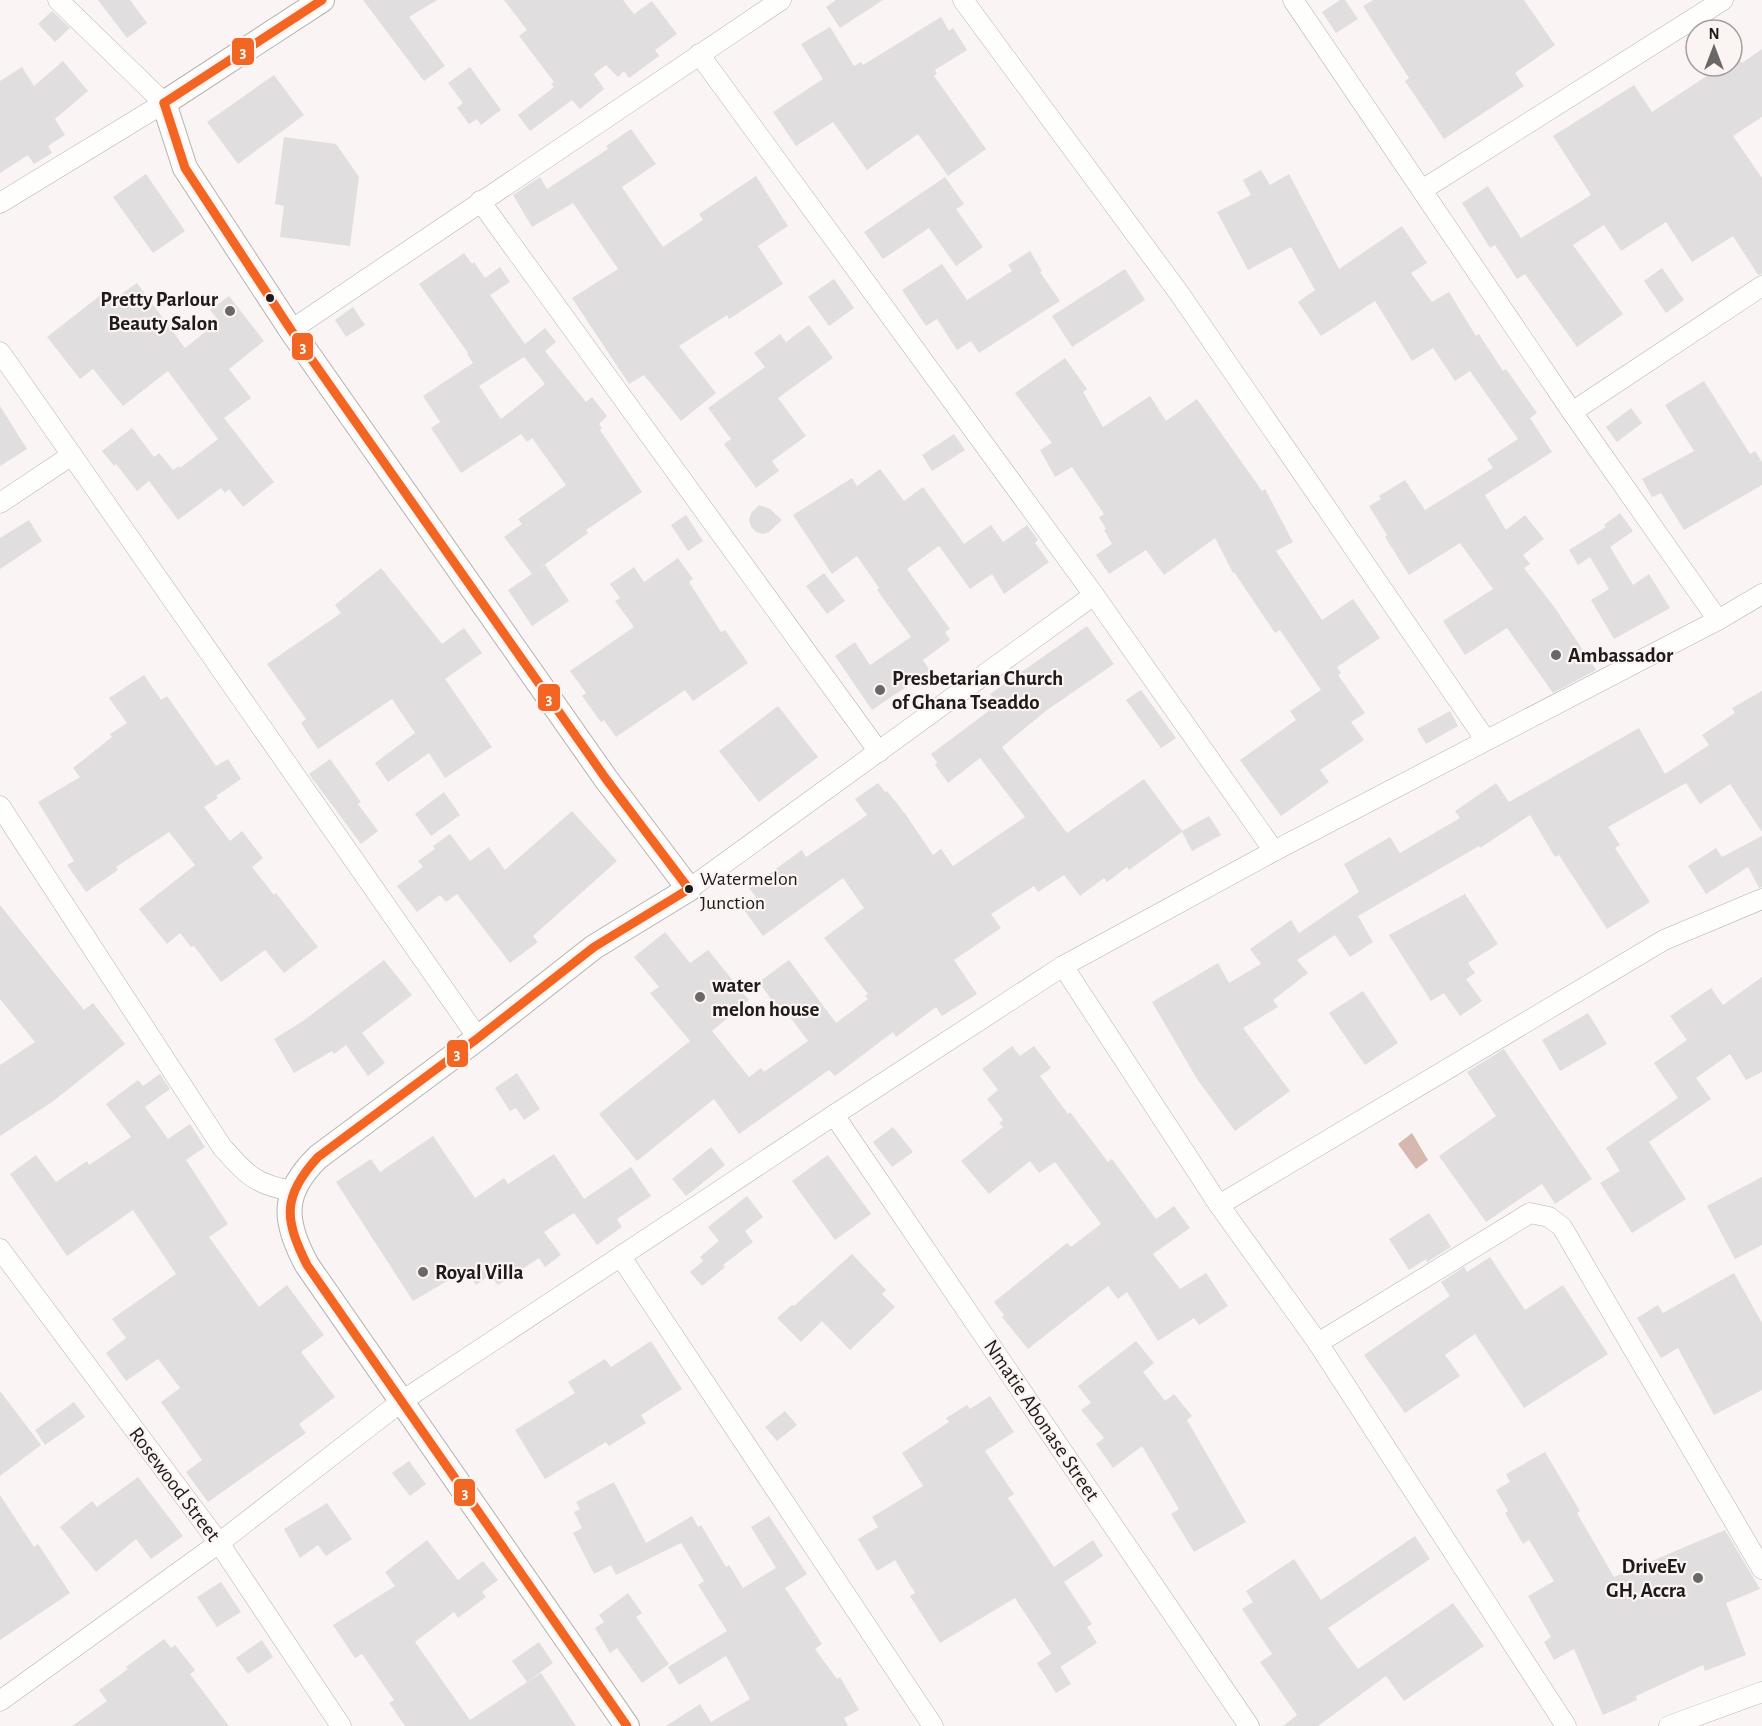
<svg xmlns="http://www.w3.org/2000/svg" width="1762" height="1726" viewBox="0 0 1762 1726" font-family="'Alegreya Sans',sans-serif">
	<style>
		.water { fill: #d6b8b0 }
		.building { fill: #e0dede; fill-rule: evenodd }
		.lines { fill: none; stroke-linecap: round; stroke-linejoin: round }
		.minor-casing { stroke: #b6b2b2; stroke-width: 21 }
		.tertiary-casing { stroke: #b6b2b2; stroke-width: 26 }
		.minor { stroke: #fefefd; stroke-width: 20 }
		.tertiary { stroke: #fefefd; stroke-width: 24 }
		.bus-1-casing { stroke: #fcf4f2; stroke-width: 14 }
		.bus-1 { stroke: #f26522; stroke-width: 9 }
		.bus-dot { fill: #1e1b1a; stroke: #fcf4f2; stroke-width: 2 }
		.poi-dot { fill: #6b6766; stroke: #fcf4f2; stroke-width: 2 }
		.labels { text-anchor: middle; stroke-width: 4.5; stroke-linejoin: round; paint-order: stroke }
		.bus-label { font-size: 20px; fill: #1e1b1a; stroke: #fcf4f2; text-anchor: start }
		.poi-label { font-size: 21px; font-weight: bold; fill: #1e1b1a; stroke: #fcf4f2; text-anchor: start }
		.street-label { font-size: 21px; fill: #1e1b1a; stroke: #fcf4f2 }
		.line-badge { stroke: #fcf4f2; stroke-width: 2 }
		.badge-label { font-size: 16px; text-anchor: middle; font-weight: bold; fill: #fff }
	</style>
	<rect width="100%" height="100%" fill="#faf5f4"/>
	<polygon class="water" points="1412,1133 1428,1160 1416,1169 1398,1144"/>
	<g class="building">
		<polygon points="98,0 130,0 147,23 127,38"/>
		<polygon points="363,0 437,0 409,17 445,66 424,81"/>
		<polygon points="504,0 623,0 634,14 652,1 677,34 655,50 659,56 629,78 624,71 618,77 606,65 594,74 604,89 580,109 572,100 530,131 518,115 554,87 551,84 554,82 519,36 527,30"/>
		<polygon points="836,0 883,0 840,28 826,7"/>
		<polygon points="1340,0 1345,0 1358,19 1336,33 1322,12"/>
		<polygon points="1373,0 1524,0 1555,45 1515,73 1524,86 1444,139 1405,81 1409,78 1363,6"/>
		<polygon points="52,11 70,28 55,42 38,24"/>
		<polygon points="941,17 949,31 953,28 967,50 935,70 937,74 934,76 986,149 948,176 918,134 867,170 833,122 796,146 773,112 823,79 801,44 830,27 854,66 861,62 863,65"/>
		<polygon points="1762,49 1762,117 1733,136 1762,178 1762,274 1758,275 1733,236 1692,262 1666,222 1621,251 1604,225 1573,245 1623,314 1577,347 1525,274 1517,279 1495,245 1490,248 1462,203 1488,186 1521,238 1591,195 1553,136 1634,85 1652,112 1722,66 1732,66 1732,59 1737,56 1742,63"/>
		<polygon points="63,61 88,91 55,119 65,135 48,146 52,153 34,164 28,155 0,173 0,81 22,67 34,86"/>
		<polygon points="470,67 501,110 481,125 477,119 469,124 457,108 463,103 448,83"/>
		<polygon points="274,75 304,115 238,164 207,122"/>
		<polygon points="631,129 656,164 622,187 663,247 703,220 699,214 756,176 788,226 758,246 783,284 729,319 727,315 679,346 716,393 681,421 644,375 629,384 572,298 618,269 573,203 532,227 513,195 540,177 547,189 608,149 606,146"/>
		<polygon points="284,137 336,144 359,177 350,246 280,237 284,206 275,204"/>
		<polygon points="1261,170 1270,185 1289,174 1339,269 1402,226 1427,263 1411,273 1432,302 1449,292 1476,336 1479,334 1503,371 1506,369 1537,413 1530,418 1552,452 1485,495 1506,530 1525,515 1544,539 1523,555 1530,564 1524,568 1555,608 1596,670 1553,693 1507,628 1465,655 1443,621 1493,589 1460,543 1409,575 1385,537 1387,535 1369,506 1381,499 1379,496 1405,480 1425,510 1493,468 1487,459 1518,439 1470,371 1455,381 1433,348 1412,361 1375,301 1321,336 1298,302 1315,290 1291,247 1248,270 1217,212 1251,195 1243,180"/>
		<polygon points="146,174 185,231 153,253 113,197"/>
		<polygon points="945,177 964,204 956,209 983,247 956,266 929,228 883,259 864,232"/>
		<polygon points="1030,251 1042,271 1040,272 1060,301 979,353 971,341 957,350 937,319 926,326 902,290 942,264 967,300 1012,271 1008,265"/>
		<path d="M 464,253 L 472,264 L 474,262 L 485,278 L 500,267 L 510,282 L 490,295 L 525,344 L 545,328 L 556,342 L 545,351 L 586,402 L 592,397 L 607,416 L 599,424 L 602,428 L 600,430 L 642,492 L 586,530 L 588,533 L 532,574 L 504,537 L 522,524 L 518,519 L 566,485 L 532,438 L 527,442 L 521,434 L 461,473 L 431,428 L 440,422 L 423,396 L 473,363 L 467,354 L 468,353 L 419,284 ZM 524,357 L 545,384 L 501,419 L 479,386 Z"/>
		<polygon points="1662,268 1684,300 1666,313 1644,281"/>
		<polygon points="1125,269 1145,300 1072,347 1052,316"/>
		<polygon points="834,279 854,308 829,326 808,297"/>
		<polygon points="137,283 185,348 219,321 210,310 229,296 264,341 229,369 251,398 224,418 274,482 243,507 229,489 225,493 221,488 178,520 149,481 137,491 116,464 114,466 102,451 132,428 154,457 159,453 173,470 179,466 180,468 218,439 168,371 123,406 93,369 80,379 47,337 102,294 109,303"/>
		<polygon points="353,307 365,325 346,337 335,320"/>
		<polygon points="809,325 833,358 778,398 806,436 772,461 779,471 756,488 724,444 731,439 708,408 765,367 754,353 780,334 786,342"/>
		<polygon points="1065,358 1087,389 1083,392 1103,427 1150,396 1166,421 1197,399 1262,491 1265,489 1293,542 1276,551 1322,620 1353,599 1380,638 1337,667 1341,673 1338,675 1365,713 1351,722 1364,740 1320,770 1329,782 1281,816 1240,760 1296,720 1290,711 1321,690 1280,630 1275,633 1234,572 1233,573 1215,538 1164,575 1146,550 1109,574 1096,555 1112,544 1104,530 1106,529 1099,517 1104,514 1072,467 1055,477 1040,450 1052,443 1015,393"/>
		<polygon points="1704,381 1750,454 1755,451 1762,462 1762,485 1684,530 1661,493 1652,497 1642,479 1694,451 1665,405"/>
		<polygon points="0,406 27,449 0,466"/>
		<polygon points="1631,408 1642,423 1617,442 1606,427"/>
		<polygon points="954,434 965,450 932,471 922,455"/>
		<polygon points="880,469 904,501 923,487 964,544 991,525 1003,542 1027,525 1038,540 1035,543 1049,562 1004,594 992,574 970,589 939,546 907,569 950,629 945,632 950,640 923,660 930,671 872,710 835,656 855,642 870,665 911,637 877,590 879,588 857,556 832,574 793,515 852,478 857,486"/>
		<polygon points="759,505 770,509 782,520 769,532 763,534 756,532 751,527 749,520 751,513"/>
		<polygon points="1620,513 1633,531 1610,547 1633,585 1649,574 1670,608 1614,639 1591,600 1609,589 1590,557 1578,565 1569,550 1606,527 1604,525"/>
		<polygon points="686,515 703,541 688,551 671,525"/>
		<polygon points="29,520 42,541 0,569 0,538"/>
		<polygon points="678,558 693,579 689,582 721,632 725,630 748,663 693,701 685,690 616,737 604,720 601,722 582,696 586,693 570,671 634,627 615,601 620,598 610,584 634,567 644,582"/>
		<polygon points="545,565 569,601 532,626 508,590"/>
		<polygon points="381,568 442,644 464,628 482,653 445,679 492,747 445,778 429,753 388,782 375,763 415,733 392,699 318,749 301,723 306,719 267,664 341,613 335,605"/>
		<polygon points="824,573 845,601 827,614 806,586"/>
		<polygon points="1087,626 1114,664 1047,710 1002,747 1067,833 1144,779 1182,831 1209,816 1221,835 1192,851 1182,832 1129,870 1127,867 1107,882 1104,878 1080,896 1064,875 1038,892 1034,886 991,914 1001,928 954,960 977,994 942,1016 936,1007 896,1037 893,1032 835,1076 829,1070 739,1134 714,1099 637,1161 599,1114 690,1041 650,993 659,987 634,957 665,932 690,963 708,950 749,1000 712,1031 749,1077 761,1068 764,1072 808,1041 781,1005 777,1008 759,982 789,960 836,1023 868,999 865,996 868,994 824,938 864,908 843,878 763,936 742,907 756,897 749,888 802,850 806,857 867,815 855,799 878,783 885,792 887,791 906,815 933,855 941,849 953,866 1025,817 980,758 948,783 935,765 937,762 931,754 998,704 990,694"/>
		<polygon points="144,675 161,700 167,696 216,766 228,759 241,779 216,796 218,798 204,807 230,841 242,831 263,858 252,867 274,895 276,893 318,947 284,973 265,950 221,982 194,946 191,947 180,933 167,944 139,909 195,865 169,832 116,867 118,870 86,892 67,865 74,861 38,802 80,777 73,768 112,737 110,734 127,723 109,698"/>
		<polygon points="1141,690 1176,738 1161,748 1126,700"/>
		<polygon points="1762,691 1762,832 1730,784 1700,804 1686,783 1608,827 1620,845 1615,848 1650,902 1607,929 1559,855 1555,857 1530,815 1480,848 1479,846 1358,916 1373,942 1350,957 1335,935 1297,960 1308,973 1273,1000 1278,1007 1243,1028 1290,1091 1235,1131 1197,1079 1152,1002 1218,963 1229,983 1261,964 1250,949 1291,920 1299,933 1359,892 1344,864 1390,837 1400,853 1460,818 1455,811 1496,783 1509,802 1639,728 1665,774 1709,745 1702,735 1735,713 1732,708"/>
		<polygon points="778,706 818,757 759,802 719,751"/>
		<polygon points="1450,711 1458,726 1426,744 1417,729"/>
		<polygon points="330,759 361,802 358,804 378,831 361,844 309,774"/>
		<polygon points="444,792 460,815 431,836 415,814"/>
		<polygon points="572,811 617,861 533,936 538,942 510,963 457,894 446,902 440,895 417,912 397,886 423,867 418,861 435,849 433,846 450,834 470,861 489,847 505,870"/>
		<polygon points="1762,836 1762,887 1759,888 1748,867 1706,894 1688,866 1716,848 1722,857"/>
		<polygon points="1465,894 1498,944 1468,963 1475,973 1466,979 1482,1001 1460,1016 1444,993 1431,1001 1389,935"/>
		<polygon points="0,905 84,1010 93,1003 125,1044 52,1102 0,1136 0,1065 35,1042 0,999"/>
		<polygon points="384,960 412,995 362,1033 385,1063 368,1076 346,1045 334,1054 332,1051 294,1073 274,1039 303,1021"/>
		<polygon points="1762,977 1762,1072 1746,1080 1730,1054 1696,1078 1711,1099 1649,1142 1686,1199 1632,1233 1600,1183 1620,1171 1606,1148 1678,1098 1654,1063 1687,1040 1670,1016 1711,988 1723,1005"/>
		<polygon points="1363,991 1398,1043 1365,1065 1329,1013"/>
		<polygon points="1588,1013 1607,1044 1560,1071 1542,1040"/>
		<polygon points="1012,1046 1020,1056 1034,1046 1051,1068 1040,1076 1068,1114 1070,1112 1108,1162 1112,1159 1156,1219 1174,1206 1190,1228 1153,1254 1180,1289 1206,1273 1228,1306 1199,1325 1194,1318 1158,1341 1127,1292 1118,1299 1108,1286 1028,1349 1002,1317 1004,1315 994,1302 1067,1243 1071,1247 1101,1224 1055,1162 1039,1173 1030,1161 989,1194 961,1161 1003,1127 999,1123 1003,1120 987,1099 998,1090 982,1069"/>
		<polygon points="1504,1049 1592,1179 1555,1204 1542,1184 1486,1222 1439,1156 1496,1116 1467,1072"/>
		<polygon points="517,1073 540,1109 524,1120 516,1108 510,1111 495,1088"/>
		<polygon points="160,1074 170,1089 145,1107 168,1139 190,1124 205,1147 186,1160 228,1224 209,1237 259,1307 287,1285 324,1335 301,1352 335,1397 299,1424 306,1433 208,1502 186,1472 202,1460 161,1402 180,1388 158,1359 126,1381 106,1353 126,1338 112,1319 176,1274 133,1210 67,1256 10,1174 36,1155 56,1182 87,1161 89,1165 131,1137 106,1104 138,1080 143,1086"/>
		<polygon points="893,1127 913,1152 892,1167 873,1142"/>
		<polygon points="433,1136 475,1198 504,1178 508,1184 554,1154 584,1199 631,1167 651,1196 617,1219 622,1227 597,1245 574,1213 544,1232 561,1255 545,1267 539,1258 498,1285 490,1275 476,1285 466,1270 413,1301 336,1182 371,1159 380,1172"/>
		<polygon points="711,1147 725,1165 686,1196 672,1179"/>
		<polygon points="828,1155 871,1214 835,1240 792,1181"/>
		<polygon points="1762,1177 1762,1245 1735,1259 1707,1206"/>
		<polygon points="747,1196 763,1217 745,1231 753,1242 723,1265 725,1267 702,1286 690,1272 703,1261 700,1257 719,1241 708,1227"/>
		<polygon points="1429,1213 1451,1247 1427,1262 1426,1259 1409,1270 1389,1239"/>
		<polygon points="852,1254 886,1290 882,1294 895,1307 850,1350 822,1321 801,1342 777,1318 792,1305 794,1306"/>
		<polygon points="1490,1257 1525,1310 1563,1285 1608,1354 1524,1408 1475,1334 1445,1355 1460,1376 1405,1413 1364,1355 1450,1296 1441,1282 1464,1267 1467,1272"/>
		<polygon points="1734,1273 1762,1323 1762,1390 1714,1415 1678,1348 1661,1358 1637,1318 1658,1305 1663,1313"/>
		<polygon points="651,1341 682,1389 641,1415 646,1423 609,1446 606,1442 545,1479 515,1430 575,1393 568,1382 605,1359 611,1367"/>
		<polygon points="1136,1341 1154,1363 1143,1372 1165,1401 1174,1394 1192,1416 1187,1420 1246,1522 1194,1552 1171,1514 1179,1509 1142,1446 1113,1468 1096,1444 1104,1438 1081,1410 1091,1403 1078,1386"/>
		<polygon points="0,1391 41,1445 0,1476"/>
		<polygon points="990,1396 1014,1432 985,1451 1014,1494 1008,1498 1054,1567 1093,1540 1103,1556 1064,1582 1092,1624 1087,1627 1097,1643 1060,1667 1015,1598 940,1643 910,1596 915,1593 895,1560 877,1571 858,1539 878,1527 872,1517 923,1486 902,1453 949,1422 946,1418 967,1405 970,1409"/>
		<polygon points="74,1402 85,1417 45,1445 35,1430"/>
		<polygon points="785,1411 797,1425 777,1441 765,1427"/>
		<polygon points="1545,1452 1580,1511 1577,1513 1614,1577 1725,1530 1760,1589 1726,1603 1746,1655 1705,1671 1703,1665 1636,1696 1637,1700 1603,1715 1574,1649 1554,1660 1544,1642 1551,1637 1528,1596 1554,1581 1529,1540 1523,1544 1505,1513 1508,1511 1496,1490 1510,1482 1506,1474"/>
		<polygon points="409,1461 426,1484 410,1496 392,1473"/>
		<polygon points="138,1477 183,1536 151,1559 136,1539 96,1572 60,1527 92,1501 97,1507"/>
		<polygon points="614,1482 646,1543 692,1516 698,1527 701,1525 726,1567 729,1565 743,1588 776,1568 751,1527 769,1516 807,1574 785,1588 822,1644 815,1649 837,1679 840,1677 859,1710 844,1718 848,1726 666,1726 700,1704 711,1722 750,1699 726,1656 679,1685 668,1667 727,1631 698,1585 704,1581 681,1543 616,1575 611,1565 594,1574 573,1533 582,1528 574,1512 580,1509 576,1502"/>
		<polygon points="0,1495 34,1547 38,1544 70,1593 0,1640"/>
		<polygon points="327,1503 352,1539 326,1556 318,1545 300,1558 284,1529"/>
		<polygon points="1415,1536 1430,1559 1328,1628 1358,1669 1453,1603 1484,1646 1404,1701 1386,1676 1318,1726 1283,1726 1297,1715 1260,1662 1272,1654 1242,1609 1253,1602 1246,1591 1294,1559 1321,1600"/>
		<polygon points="427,1540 458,1580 483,1561 498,1580 482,1592 486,1597 458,1618 454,1612 415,1642 470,1720 541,1673 576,1726 405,1726 389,1703 394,1700 362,1654 355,1658 333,1625 395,1586 385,1572"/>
		<polygon points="221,1582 241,1612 217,1627 197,1597"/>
		<polygon points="628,1593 642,1613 636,1617 669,1664 642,1683 617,1648 610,1653 595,1628 604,1622 599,1615"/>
		<polygon points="164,1639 171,1648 175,1645 195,1670 190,1674 229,1726 72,1726 107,1701 99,1690 128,1669 126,1667"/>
		<polygon points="262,1640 273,1657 248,1674 236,1658"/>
		<polygon points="539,1642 553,1663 527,1682 512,1661"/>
		<polygon points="1052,1653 1071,1684 1056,1693 1037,1663"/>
	</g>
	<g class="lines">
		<g class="minor-casing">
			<g id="minor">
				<polyline points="963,0 1179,293 1485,739"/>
				<polyline points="1293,0 1572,412 1718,620"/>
				<polyline points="699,54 1094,595 1274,851"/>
				<polyline points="1422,190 1723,0"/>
				<polyline points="480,201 879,752"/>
				<polyline points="0,203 164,103 58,0"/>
				<polyline points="291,330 781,0"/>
				<polyline points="0,352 478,1038"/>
				<polyline points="1572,412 1762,286"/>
				<polyline points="0,503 72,455"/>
				<path d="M 0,806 L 222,1147 C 246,1174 255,1185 293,1191"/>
				<polyline points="689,889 1094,595"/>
				<polyline points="1063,966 1219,1205 1318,1343 1566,1726"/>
				<polyline points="834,1115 1249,1726"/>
				<polyline points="1219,1205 1664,940 1762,899"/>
				<polyline points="0,1249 219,1543 341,1726"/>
				<polyline points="621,1257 933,1726"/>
				<polyline points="1318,1343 1530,1213 1549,1217 1562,1227 1762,1569"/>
				<polyline points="0,1701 219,1543 402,1401 834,1115 1063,966 1274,851 1718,620 1762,594"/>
				<polyline points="1669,1726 1762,1692"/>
			</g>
		</g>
		<g class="tertiary-casing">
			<path id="tertiary" d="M 322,0 L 164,103 L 185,168 L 291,330 L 606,779 L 689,889 L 594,947 L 478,1038 L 318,1157 C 281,1193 283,1221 307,1265 L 627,1726"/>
		</g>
		<use href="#minor" class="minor"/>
		<use href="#tertiary" class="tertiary"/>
		<g class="bus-1-casing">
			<g id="bus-1">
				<polyline points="164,103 185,168 291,330 606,779 689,889"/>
				<polyline points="164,103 322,0"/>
				<path d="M 627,1726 L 307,1265 C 284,1219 282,1196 318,1157 L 478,1038 L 594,947 L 689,889"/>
			</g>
		</g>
		<use href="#bus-1" class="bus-1"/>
	</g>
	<g class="bus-dot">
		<circle cx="270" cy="298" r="5"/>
		<circle cx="689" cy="889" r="5"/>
	</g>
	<g class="poi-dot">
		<circle cx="230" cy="311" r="6"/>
		<circle cx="1556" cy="655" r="6"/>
		<circle cx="880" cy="690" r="6"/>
		<circle cx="700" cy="997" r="6"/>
		<circle cx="423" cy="1272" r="6"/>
		<circle cx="1698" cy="1578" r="6"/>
	</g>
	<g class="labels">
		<g class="bus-label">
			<text x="700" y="885">Watermelon<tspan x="700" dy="24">Junction</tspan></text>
		</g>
		<g class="poi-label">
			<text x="218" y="306" text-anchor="end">Pretty Parlour<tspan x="218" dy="24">Beauty Salon</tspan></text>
			<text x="1568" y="662">Ambassador</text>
			<text x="892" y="685">Presbetarian Church<tspan x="892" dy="24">of Ghana Tseaddo</tspan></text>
			<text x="712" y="992">water<tspan x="712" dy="24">melon house</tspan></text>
			<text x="435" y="1279">Royal Villa</text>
			<text x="1686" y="1573" text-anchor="end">DriveEv<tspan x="1686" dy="24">GH, Accra</tspan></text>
		</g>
		<g class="street-label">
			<text transform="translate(1042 1420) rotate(56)" y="7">Nmatie Abonase Street</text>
			<text transform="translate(175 1484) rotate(53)" y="7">Rosewood Street</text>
		</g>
	</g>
	<g class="line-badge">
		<rect x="231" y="37" width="24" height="29" rx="6" fill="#f26522"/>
		<rect x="291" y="332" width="23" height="29" rx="6" fill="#f26522"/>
		<rect x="537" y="683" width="24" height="29" rx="6" fill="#f26522"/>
		<rect x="446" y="1039" width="23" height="29" rx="6" fill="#f26522"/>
		<rect x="453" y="1478" width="23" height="29" rx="6" fill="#f26522"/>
	</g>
	<g class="badge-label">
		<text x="243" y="57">3</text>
		<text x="303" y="352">3</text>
		<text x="549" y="704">3</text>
		<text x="457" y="1059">3</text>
		<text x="465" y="1498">3</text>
	</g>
	<g transform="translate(1714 48)"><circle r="28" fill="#fcf4f2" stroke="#a39d9c" stroke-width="1.5"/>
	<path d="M0-4.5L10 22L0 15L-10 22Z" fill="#6b6766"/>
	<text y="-9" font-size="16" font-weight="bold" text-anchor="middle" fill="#1e1b1a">N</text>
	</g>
</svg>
